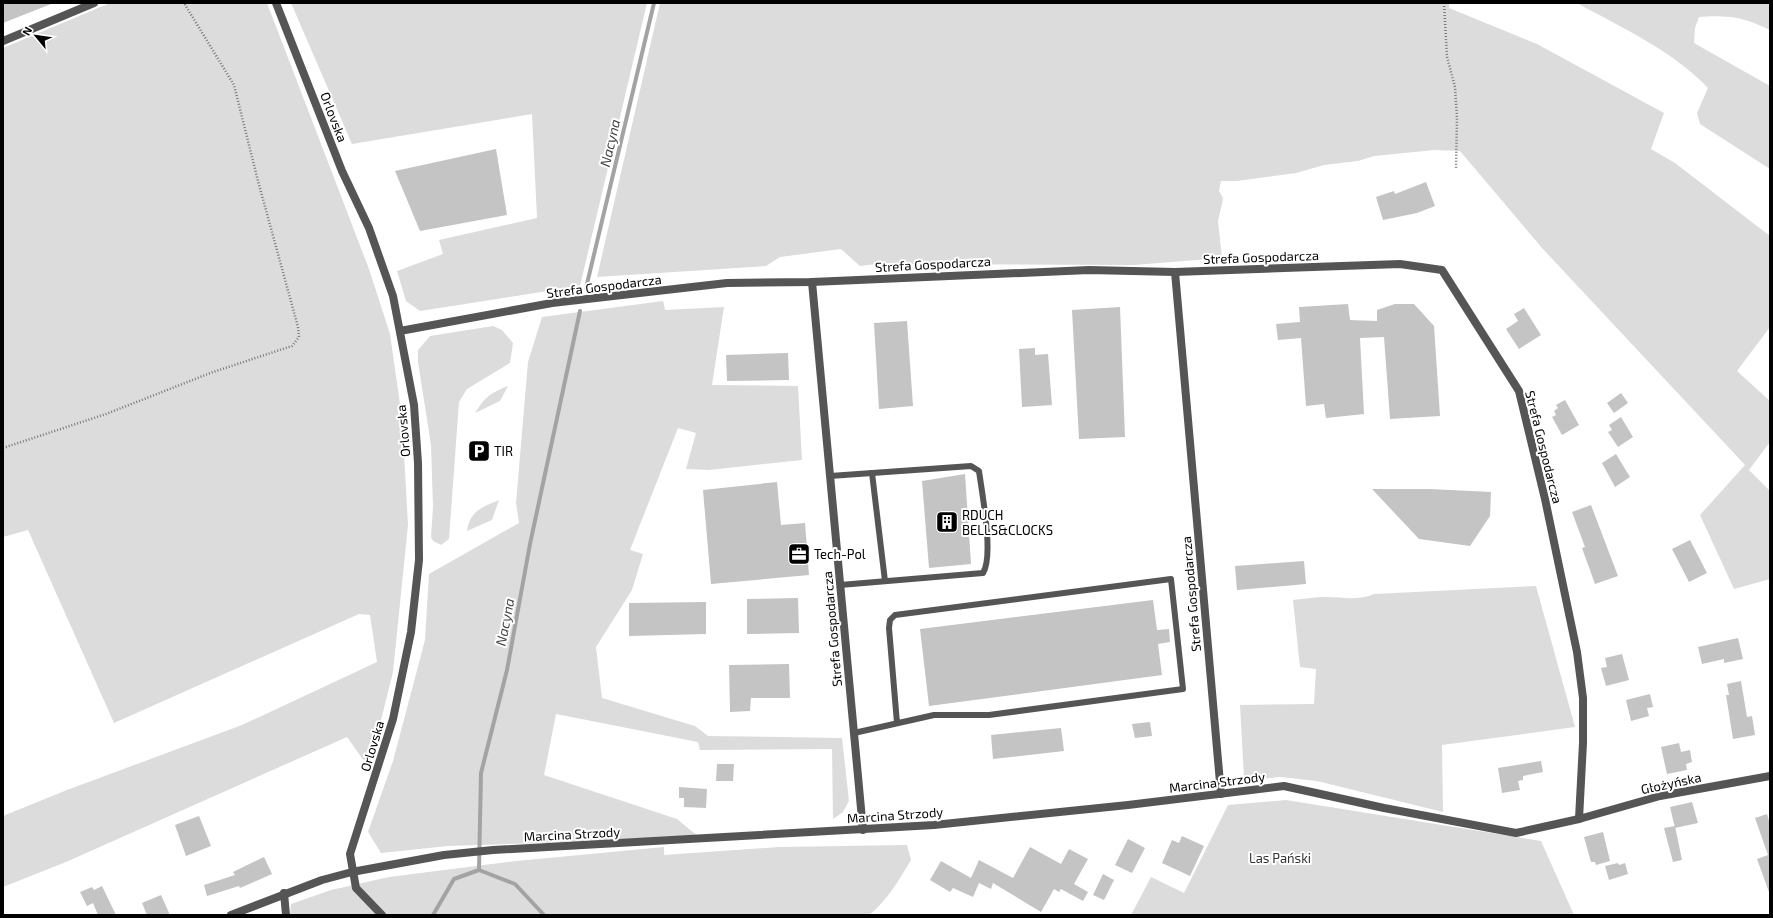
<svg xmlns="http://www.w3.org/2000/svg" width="1773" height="918" viewBox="0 0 1773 918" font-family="'Exo 2',sans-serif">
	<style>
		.green { fill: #dcdcdc }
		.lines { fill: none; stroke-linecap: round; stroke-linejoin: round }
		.stream { stroke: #a3a3a3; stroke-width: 4 }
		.building { fill: #c4c4c4 }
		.path { stroke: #777; stroke-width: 2.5; stroke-dasharray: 1 2; stroke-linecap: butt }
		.service { stroke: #555; stroke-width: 6 }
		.minor { stroke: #555; stroke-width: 8 }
		.labels { text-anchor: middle; stroke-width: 4; stroke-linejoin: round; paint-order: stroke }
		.street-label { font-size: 13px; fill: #000; stroke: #fff }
		.poi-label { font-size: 13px; fill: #000; stroke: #fff; text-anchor: start }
		.park-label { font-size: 13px; fill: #333; stroke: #fff }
		.water-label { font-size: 14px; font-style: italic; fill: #444; stroke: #fff }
	</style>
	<rect width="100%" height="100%" fill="#fff"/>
	<g class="green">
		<polygon points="110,3 267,3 369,269 390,334 402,418 408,525 393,672 369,768 347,737 66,862 3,887 3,816 67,790 242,725 377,662 370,615 359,614 114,723 28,530 3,537 3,48"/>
		<polygon points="291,3 647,3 580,286 420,311 406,301 397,271 443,254 439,240 537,218 532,114 352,144"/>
		<polygon points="660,3 1449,3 1449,8 1537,44 1664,113 1651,149 1675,163 1770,236 1770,327 1737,371 1770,401 1770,442 1749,470 1770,491 1770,579 1734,589 1700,515 1745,465 1542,248 1460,151 1435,150 1374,156 1358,161 1324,165 1296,173 1237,181 1221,181 1219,191 1223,198 1222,204 1218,221 1222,258 1134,265 877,264 860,266 841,249 780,257 766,266 597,277"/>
		<path d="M 1577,3 L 1770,3 L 1770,30 C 1743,17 1729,15 1699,17 L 1695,28 L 1694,43 L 1770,86 L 1770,169 L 1700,124 L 1697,113 L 1708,88 C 1672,50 1622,28 1577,3 Z"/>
		<polygon points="663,301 665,310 724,307 712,385 798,386 802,460 709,470 686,469 696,433 678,428 630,550 643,554 632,590 596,647 602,698 695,726 708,736 842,738 849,801 843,812 833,819 832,749 700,750 698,742 556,714 544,775 677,819 700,838 448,846 381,853 368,832 393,761 425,640 429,574 519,523 516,503 528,362 542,317"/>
		<polygon points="493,326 502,330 513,343 510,363 467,389 459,402 449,539 441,545 433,541 431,537 433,507 431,445 418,362 418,350 430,336"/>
		<path d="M 508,386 L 500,401 L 475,413 C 485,397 490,393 508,386 Z"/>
		<path d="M 499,500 L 492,520 L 467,531 C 470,511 482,507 499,500 Z"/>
		<path d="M 1536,586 L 1575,727 L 1442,745 L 1443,812 L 1317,781 L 1280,777 L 1252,780 L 1244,777 L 1240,705 L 1314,704 L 1316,669 L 1300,667 L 1293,600 C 1304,599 1314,597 1325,597 C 1341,597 1359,601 1374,594 Z"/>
		<polygon points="1286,800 1541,841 1574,915 1131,915 1151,877 1184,893 1228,805"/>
		<path d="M 907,845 L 911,860 C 899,880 887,901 869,915 L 290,915 L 291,904 L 331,890 L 389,877 L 516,861 L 664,847 L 664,855 L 779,847 Z"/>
	</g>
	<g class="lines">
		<g class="stream">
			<polyline points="586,288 654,3"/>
			<polyline points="479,870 481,773 507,670 530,544 580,311"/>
			<polyline points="479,870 515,884 544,915"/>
			<polyline points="433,915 454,879 479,870"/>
		</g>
	</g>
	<g class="building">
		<polygon points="3,3 51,3 51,4 3,23"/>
		<polygon points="496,149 507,215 420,231 395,171"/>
		<polygon points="1426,182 1435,206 1417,213 1383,220 1376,197 1394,191 1395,194"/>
		<polygon points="1348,304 1350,320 1377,321 1377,310 1395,304 1414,304 1434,326 1440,416 1390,419 1384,337 1360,338 1364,414 1326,418 1324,404 1306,406 1301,338 1278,340 1276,324 1300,322 1299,307"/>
		<polygon points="1120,307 1125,437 1079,439 1072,310"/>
		<polygon points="1524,308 1541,335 1519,349 1506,329 1518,321 1514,314"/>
		<polygon points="907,321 913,406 879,409 874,323"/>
		<polygon points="1035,348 1035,355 1048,354 1052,405 1022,407 1019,349"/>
		<polygon points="788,353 789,380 727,381 726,355"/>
		<polygon points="1621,393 1628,403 1614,413 1607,403"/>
		<polygon points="1565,400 1579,425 1562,435 1552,417 1556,415 1554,411 1558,408 1556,405"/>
		<polygon points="1621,417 1633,437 1618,447 1608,432 1612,430 1609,425"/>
		<polygon points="1616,454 1630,477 1615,487 1602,463"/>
		<polygon points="965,474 971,564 929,568 922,481"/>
		<polygon points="777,482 781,525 805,523 809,575 711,584 703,490"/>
		<polygon points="1372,489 1430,489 1491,492 1490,516 1470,546 1419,539"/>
		<polygon points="1591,505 1618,576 1595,584 1582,548 1585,547 1572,512"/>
		<polygon points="1690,540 1707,573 1689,582 1672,549"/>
		<polygon points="1304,561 1306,584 1237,590 1235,566"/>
		<polygon points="798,598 799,633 747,634 747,599"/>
		<polygon points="1153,600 1157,630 1169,629 1170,642 1158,644 1162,675 929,706 920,629"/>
		<polygon points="706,602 706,634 629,636 629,603"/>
		<polygon points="1738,638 1743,659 1724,663 1724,659 1702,664 1698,647"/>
		<polygon points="1622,654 1629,680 1606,686 1601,668 1607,667 1605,658"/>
		<polygon points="789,664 790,698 751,698 750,711 730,712 729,665"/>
		<polygon points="1741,681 1747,717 1752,716 1755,735 1733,739 1726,695 1729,695 1727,684"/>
		<polygon points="1650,694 1653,707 1647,708 1649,716 1631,721 1626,700"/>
		<polygon points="1150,722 1152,736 1135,738 1132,724"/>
		<polygon points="1061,728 1064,751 993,759 991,735"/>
		<polygon points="1679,743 1681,752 1690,750 1692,762 1686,764 1687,770 1667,774 1661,747"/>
		<polygon points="1541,761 1543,772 1523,776 1523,780 1518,781 1520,790 1502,793 1498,768"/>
		<polygon points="717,764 734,764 733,781 716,781"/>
		<polygon points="679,787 707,789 706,808 684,807 684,798 679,798"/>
		<polygon points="1692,802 1698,823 1675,828 1670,807"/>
		<polygon points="1767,814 1770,824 1770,891 1769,892 1757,859 1768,855 1755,818"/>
		<polygon points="199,816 211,846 186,856 175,825"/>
		<polygon points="1675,826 1682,860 1673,862 1664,828"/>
		<polygon points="1603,832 1610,861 1596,865 1595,862 1591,862 1584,837"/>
		<polygon points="1182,836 1204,846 1190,876 1162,863 1172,840 1179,843"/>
		<polygon points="1128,839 1145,848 1132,873 1115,865"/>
		<polygon points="1030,847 1061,864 1069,849 1088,859 1074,884 1088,892 1083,901 1061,889 1059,892 1054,889 1041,912 993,883 991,889 979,883 973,897 953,888 950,892 930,880 941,861 971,878 979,860 1013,878"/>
		<polygon points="264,857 272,874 240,888 239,886 207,896 204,885 235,875 233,872"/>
		<polygon points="1618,863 1619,865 1625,863 1628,874 1609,880 1605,866"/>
		<polygon points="1103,874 1114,880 1104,900 1093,895"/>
		<polygon points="102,886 116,915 98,915 93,903 87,906 80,892 92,887 94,890"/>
		<polygon points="161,895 170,915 147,915 142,903"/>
	</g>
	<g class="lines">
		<g class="path">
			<polyline points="1444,3 1447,57 1455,87 1457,118 1456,168"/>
			<polyline points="3,448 106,414 213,372 292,346 299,337 298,327 258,181 234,85 184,3"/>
		</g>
		<g class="service">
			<polyline points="872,473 885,581"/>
			<path d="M 830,476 L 971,466 L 979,471 C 982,493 994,556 983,573 L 840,585"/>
			<polyline points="854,733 934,715 989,715 1183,689 1171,579 895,615 890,620 889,628 897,723"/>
		</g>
		<g class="minor">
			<polyline points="276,3 342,171 369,228 393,296 414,405 418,463 419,560 411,632 393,719 350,854 356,888 382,915"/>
			<polyline points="3,41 94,3"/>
			<polyline points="1175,272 1221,794"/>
			<polyline points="812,282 863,830"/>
			<polyline points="400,331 552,303 727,283 812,282 1089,270 1175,272 1400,264 1442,270 1519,391 1545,499 1577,652 1583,698 1583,743 1579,819"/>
			<polyline points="284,893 286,915"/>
			<polyline points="231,915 322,880 352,872 444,855 493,850 934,825 1128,805 1284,786 1384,808 1516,833 1579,819 1660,796 1770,776"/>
		</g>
	</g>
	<defs>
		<g id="parking-square" transform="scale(1.15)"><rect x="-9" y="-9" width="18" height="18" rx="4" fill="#000" stroke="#fff"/><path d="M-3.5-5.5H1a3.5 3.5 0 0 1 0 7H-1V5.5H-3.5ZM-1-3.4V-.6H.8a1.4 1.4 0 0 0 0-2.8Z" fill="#fff"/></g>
		<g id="building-square" transform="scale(1.15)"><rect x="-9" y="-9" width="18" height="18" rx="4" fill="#000" stroke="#fff"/><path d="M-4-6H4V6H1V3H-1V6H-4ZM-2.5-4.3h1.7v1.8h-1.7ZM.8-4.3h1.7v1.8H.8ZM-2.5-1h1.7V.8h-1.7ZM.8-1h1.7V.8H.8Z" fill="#fff"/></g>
		<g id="office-square" transform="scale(1.15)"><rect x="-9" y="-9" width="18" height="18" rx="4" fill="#000" stroke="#fff"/><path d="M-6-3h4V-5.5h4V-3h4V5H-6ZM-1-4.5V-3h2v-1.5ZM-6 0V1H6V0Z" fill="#fff"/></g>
	</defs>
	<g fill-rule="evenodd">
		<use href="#parking-square" x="479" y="451"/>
		<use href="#building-square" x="947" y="522"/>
		<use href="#office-square" x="799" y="554"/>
	</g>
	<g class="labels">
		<g class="street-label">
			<text transform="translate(334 117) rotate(69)" y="5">Orlovska</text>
			<text transform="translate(1261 257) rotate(-2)" y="5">Strefa Gospodarcza</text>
			<text transform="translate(933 264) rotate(-3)" y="5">Strefa Gospodarcza</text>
			<text transform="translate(604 286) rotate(-7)" y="5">Strefa Gospodarcza</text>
			<text transform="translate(403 431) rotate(-95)" y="5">Orlovska</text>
			<text transform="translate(1544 447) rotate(76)" y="5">Strefa Gospodarcza</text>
			<text transform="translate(1191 594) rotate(-95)" y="5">Strefa Gospodarcza</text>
			<text transform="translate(832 629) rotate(-95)" y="5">Strefa Gospodarcza</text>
			<text transform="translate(372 746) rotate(-73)" y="5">Orlovska</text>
			<text transform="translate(1217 782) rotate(-7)" y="5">Marcina Strzody</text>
			<text transform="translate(1671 783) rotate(-12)" y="5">Głożyńska</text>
			<text transform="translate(895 815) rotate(-4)" y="5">Marcina Strzody</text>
			<text transform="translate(572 834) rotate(-3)" y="5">Marcina Strzody</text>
		</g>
		<g class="poi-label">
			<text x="494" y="456">TIR</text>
			<text x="962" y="520">RDUCH<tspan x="962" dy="15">BELLS&amp;CLOCKS</tspan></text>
			<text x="814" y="559">Tech-Pol</text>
		</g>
		<g class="park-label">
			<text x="1280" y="863">Las Pański</text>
		</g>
		<g class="water-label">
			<text transform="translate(610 143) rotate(-77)" y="5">Nacyna</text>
			<text transform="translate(505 622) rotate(-79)" y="5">Nacyna</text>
		</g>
	</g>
	<rect width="1773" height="918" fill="none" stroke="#000000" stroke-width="8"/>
	<g transform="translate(36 36) rotate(299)" stroke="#ffffff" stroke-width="3" paint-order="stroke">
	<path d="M0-3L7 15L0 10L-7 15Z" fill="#000000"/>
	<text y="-6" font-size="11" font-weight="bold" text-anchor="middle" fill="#000000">N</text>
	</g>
</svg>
